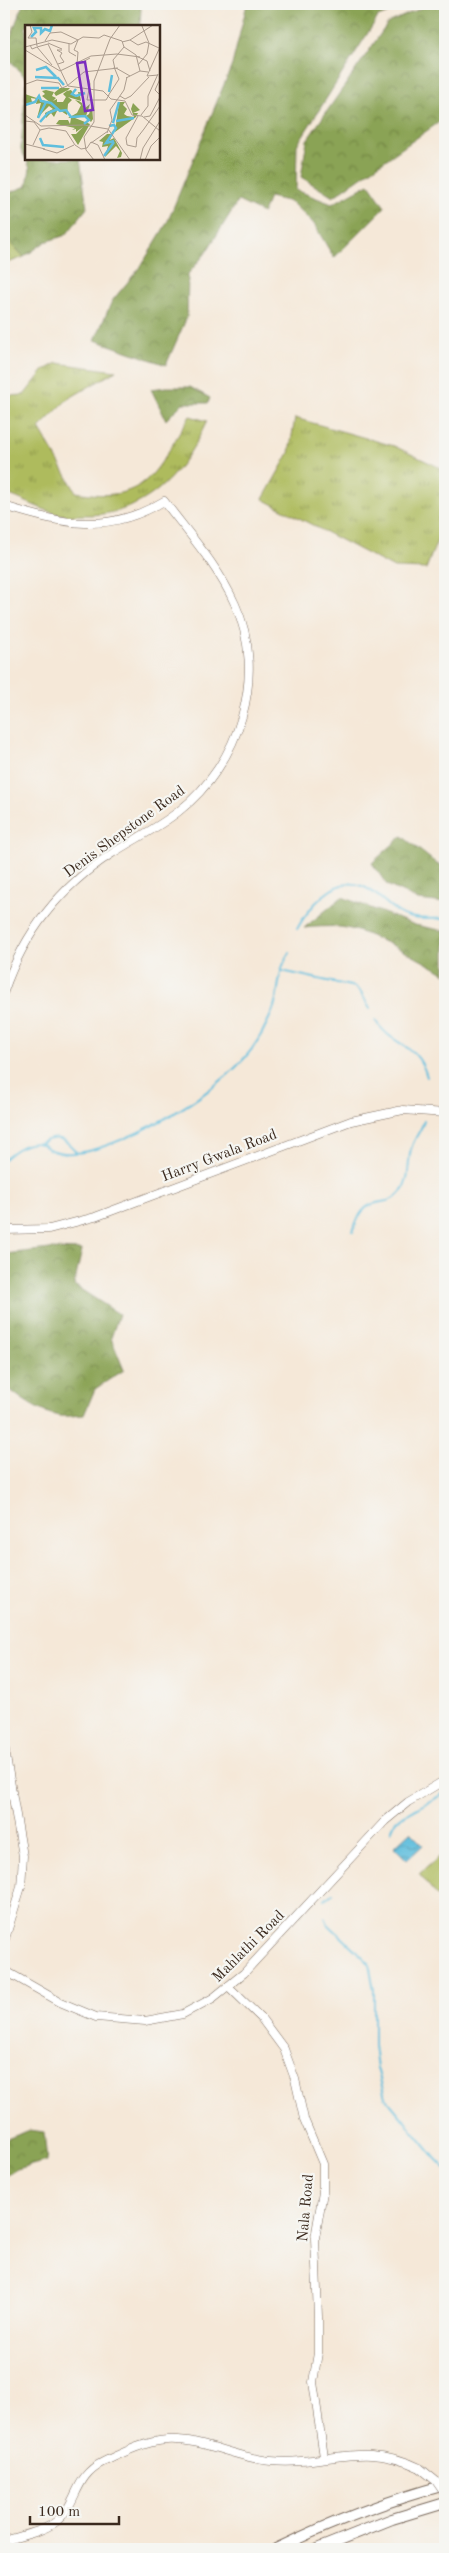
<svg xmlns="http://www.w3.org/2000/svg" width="449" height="2553" viewBox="0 0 449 2553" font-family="'Old Standard TT',serif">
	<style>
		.grass { fill: url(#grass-tufts); stroke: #74723e }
		.forest { fill: url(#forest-crowns); stroke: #626639 }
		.park { fill: #aebb5d; stroke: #74723e }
		.water { fill: url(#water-waves); stroke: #4d747e }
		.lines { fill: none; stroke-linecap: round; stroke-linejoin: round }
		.stream { stroke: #5fbedd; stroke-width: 2 }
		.secondary-casing { stroke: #7c6c5f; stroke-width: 9 }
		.highway-casing { stroke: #7c6c5f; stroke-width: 12 }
		.secondary { stroke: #fff; stroke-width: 8 }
		.highway { stroke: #fff; stroke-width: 10 }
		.secondary-bridge-casing { stroke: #7c6c5f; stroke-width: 9; stroke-linecap: butt }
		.secondary-bridge { stroke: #fff; stroke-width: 8 }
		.labels { text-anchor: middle; stroke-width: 4.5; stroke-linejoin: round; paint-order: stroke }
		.street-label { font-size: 15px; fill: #3b2a1e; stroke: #f6f6f2 }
		.inset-river { fill: none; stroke: #5fbedd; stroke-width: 2.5 }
		.inset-road { fill: none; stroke: #ab9c8e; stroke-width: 1 }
		.view { fill: #7b2cbf; fill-opacity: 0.15; stroke: #7b2cbf; stroke-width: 2.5 }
		.inset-edge { fill: none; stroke: #3b2a1e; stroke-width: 2.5 }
	</style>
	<defs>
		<pattern id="grass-tufts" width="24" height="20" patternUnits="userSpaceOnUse" patternTransform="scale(1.25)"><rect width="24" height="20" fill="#aebb5d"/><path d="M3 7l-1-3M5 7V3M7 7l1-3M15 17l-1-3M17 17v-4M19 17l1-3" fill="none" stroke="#8f984c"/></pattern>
		<pattern id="forest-crowns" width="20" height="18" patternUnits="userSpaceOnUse" patternTransform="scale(1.25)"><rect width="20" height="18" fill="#8aa354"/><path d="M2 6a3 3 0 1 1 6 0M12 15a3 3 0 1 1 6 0" fill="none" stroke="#728545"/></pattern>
		<pattern id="water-waves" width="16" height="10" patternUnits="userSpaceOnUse" patternTransform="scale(1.25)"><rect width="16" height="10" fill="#5fbedd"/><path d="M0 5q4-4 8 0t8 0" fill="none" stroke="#509bb3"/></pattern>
	</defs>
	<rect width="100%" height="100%" fill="#f6f6f2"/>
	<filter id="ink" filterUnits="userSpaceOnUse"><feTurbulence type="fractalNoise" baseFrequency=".02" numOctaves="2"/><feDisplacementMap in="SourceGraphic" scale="10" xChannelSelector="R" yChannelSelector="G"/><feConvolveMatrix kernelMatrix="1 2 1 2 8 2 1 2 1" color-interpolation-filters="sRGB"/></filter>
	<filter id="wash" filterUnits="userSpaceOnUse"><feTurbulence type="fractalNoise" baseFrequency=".0096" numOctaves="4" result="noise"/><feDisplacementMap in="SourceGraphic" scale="20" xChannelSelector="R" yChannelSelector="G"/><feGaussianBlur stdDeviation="1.12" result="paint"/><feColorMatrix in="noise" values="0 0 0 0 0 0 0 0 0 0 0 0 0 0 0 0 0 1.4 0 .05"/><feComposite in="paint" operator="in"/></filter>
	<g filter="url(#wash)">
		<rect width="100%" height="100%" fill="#f5e8d8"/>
		<g class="grass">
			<polygon points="4,235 24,257 5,264 4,268"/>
			<path d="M 57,363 L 116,371 L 68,399 L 39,428 L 76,492 C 150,505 156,468 190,416 L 207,421 C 183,473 147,516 84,515 C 76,515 66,516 58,514 C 39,509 22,499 4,493 L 4,396 L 24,395 L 44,370 Z"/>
			<polygon points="295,418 394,446 445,470 445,537 439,536 426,569 394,568 263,499 289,453"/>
		</g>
		<g class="forest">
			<polygon points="23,4 124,4 124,6 133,4 141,8 140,26 26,26 26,78 4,54"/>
			<polygon points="247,4 412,4 378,17 297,145 296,190 332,204 369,184 385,207 334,258 314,224 291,202 269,197 263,213 238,201 205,254 188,274 187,317 166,365 95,340 112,301 141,266 167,223 232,65"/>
			<polygon points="430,4 445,4 445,118 333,197 301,177 307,140 388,23"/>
			<polygon points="26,83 26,159 80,159 87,208 66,235 45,242 24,257 4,235 4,204 11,192 27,186 30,168 21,149"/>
			<polygon points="166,387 190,387 210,398 208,403 183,403 166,420 151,389"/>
			<polygon points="402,836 437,864 445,867 445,903 418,900 387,885 372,863"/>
			<path d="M 342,897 L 415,925 L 445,931 L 445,974 C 422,960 366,929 339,927 C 328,926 315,927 304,928 Z"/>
			<path d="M 50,1249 L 82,1250 L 74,1285 L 119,1314 L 111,1338 L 124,1370 L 95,1389 L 84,1415 C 77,1415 68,1417 60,1416 C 39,1413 20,1398 4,1385 L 4,1254 Z"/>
			<polygon points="30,2130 44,2132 47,2161 17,2169 4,2177 4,2140"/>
		</g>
		<polygon class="park" points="445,1852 445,1893 439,1898 419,1874"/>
		<polygon class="water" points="410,1832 423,1845 407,1860 394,1847"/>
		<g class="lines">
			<g class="stream">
				<path d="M 297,929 C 308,909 335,874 362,886 C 378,892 388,908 403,915 C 416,921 432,918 445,919"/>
				<polyline points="282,971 355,987 361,993 370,1009"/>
				<path d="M 375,1020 C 393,1048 417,1041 427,1077"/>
				<path d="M 40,1143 C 56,1135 65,1137 76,1152"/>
				<path d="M 4,1159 C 13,1151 28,1140 41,1144 C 45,1145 47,1149 51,1150 C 63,1155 80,1153 92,1150 C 146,1135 238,1083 263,1031 C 267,1022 273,1013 275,1003 C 280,986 278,968 290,953"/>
				<path d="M 353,1232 C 365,1189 385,1211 400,1193 C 411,1179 407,1164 411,1149 C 414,1138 421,1131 424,1121"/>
				<polyline points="391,1831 396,1820 445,1793"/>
				<polyline points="325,1900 333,1893"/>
				<polyline points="325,1917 328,1924 369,1963 374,1990 374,2046 377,2068 385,2097 435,2158 445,2168"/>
			</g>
		</g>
	</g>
	<g filter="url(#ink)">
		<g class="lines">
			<g class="secondary-casing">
				<g id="secondary">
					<path d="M 4,506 C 63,524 108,535 164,501 C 189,534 218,566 235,604 C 268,676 239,764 179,811 C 158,828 134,839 111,854 C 60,887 24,933 4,991"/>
					<polyline points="4,1230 49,1229 95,1217 351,1121 403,1110 445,1113"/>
					<polyline points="4,1745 23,1856 21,1887 4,1942"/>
					<polyline points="4,1970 60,2002 96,2017 145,2021 183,2014 213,1998 244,1973 385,1821 408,1802 445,1780"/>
					<polyline points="229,1987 261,2018 284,2049 295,2079 304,2119 323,2164 323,2192 315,2238 318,2317 318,2353 313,2382 324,2457"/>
					<path d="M 4,2541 C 20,2536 43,2532 57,2521 C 78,2503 74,2476 103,2462 C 122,2453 146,2441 167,2440 C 203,2438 235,2458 271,2461 C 328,2466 362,2440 420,2468"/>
				</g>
			</g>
			<g class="highway-casing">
				<g id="highway">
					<path d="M 276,2549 C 331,2522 386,2501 445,2485"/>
					<polyline points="317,2549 392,2519 445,2503"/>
				</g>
			</g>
			<use href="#secondary" class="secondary"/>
			<use href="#highway" class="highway"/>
			<g class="secondary-bridge-casing">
				<polyline id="secondary-bridge" points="420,2468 436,2481 445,2494"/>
			</g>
			<use href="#secondary-bridge" class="secondary-bridge"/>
		</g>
	</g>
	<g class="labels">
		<g class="street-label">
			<text transform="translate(124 831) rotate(-36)" y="5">Denis Shepstone Road</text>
			<text transform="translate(219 1155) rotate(-21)" y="5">Harry Gwala Road</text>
			<text transform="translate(248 1946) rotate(-45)" y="5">Mahlathi Road</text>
			<text transform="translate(305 2208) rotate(-85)" y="5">Nala Road</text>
		</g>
	</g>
	<g transform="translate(25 25)">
		<rect width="135" height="135" fill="#f5e8d8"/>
		<path d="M 35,63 L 45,63 L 42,66 L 46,65 L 51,72 L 54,71 L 53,67 L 60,68 L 55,70 L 56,76 L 43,72 L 47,75 L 43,79 L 42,90 L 33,84 L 29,92 L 26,88 L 21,93 L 20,88 L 28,84 L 24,81 L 12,93 L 16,78 L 11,79 L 12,74 L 6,73 L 7,77 L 0,79 L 0,69 L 26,78 L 17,71 L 20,69 L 17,66 L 21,65 L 29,67 L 27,71 L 31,73 L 28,76 L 32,74 L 32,77 L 38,77 L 41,72 L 38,69 L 43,65 L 31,71 L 29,68 ZM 50,75 L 54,76 L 57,78 L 59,84 L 65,79 L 61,91 L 64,89 L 67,80 L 68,94 L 66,97 L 60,91 L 50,93 L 65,99 L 53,120 L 46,109 L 51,109 L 58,102 L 51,107 L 51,104 L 47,105 L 50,103 L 31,99 L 34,95 L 43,95 L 45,99 L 46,93 L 43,93 L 52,88 L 56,80 ZM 94,77 L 100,77 L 98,80 L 102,84 L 99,89 L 102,91 L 109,92 L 106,84 L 108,78 L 115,85 L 108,88 L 113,88 L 111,92 L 90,107 ZM 82,109 L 87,109 L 85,115 L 89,113 L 97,128 L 96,132 L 92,133 L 95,126 L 91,121 L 80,132 L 83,121 L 77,122 L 78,117 L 74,116 Z" fill="#8aa354"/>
		<path class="inset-river" d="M 6,12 L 11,7 L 9,3 L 16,3 L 16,8 L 20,4 L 25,6 L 27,0M 11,45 L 21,42 L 31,52M 10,52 L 33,53 L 39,60M 16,63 L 34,63M 51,64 L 47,69 L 51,71 L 60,68M 84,67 L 87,50M 0,80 L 10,77 L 14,71 L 16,76 L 26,78 L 35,86 L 41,85 L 46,92 L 60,91 L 64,95 L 59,99M 13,93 L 21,77M 91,96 L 109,93M 15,97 L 23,88 L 33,84M 88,98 L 94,77M 84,101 L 89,100 L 91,103 L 81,118 L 89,116M 15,113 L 18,120 L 39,122M 79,131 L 89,117"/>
		<path class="inset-road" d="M 5,0 L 7,7 L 3,13 L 11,13 L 12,21M 117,1 L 124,18M 85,12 L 97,16 L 99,22 L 111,30 L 115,46 L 123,47M 105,15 L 128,0M 20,16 L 25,8 L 36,7 L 53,15 L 49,25 L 53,27 L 52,40 L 65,33M 97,17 L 105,15 L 113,20 L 121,17 L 134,23M 23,18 L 37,24M 44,19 L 44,27 L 51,31M 5,20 L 7,24 L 12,22 L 27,40M 0,22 L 27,15 L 46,19 L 58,12 L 74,13 L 79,10 L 85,12M 12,22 L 23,19 L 43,61 L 78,66 L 86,74 L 100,76 L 107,90 L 117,91 L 135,106M 0,25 L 35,46 L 66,31 L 92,29 L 115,32M 111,31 L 122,36 L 125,46M 33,39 L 39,37 L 35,31 L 37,28 L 32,25 L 37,25M 113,40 L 122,29 L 124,18M 91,43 L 105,51M 90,44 L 88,35 L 99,22M 62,48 L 65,59 L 62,75 L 81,75 L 84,70M 133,50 L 122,51 L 135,22M 101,53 L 115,46M 135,54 L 130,65 L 135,70M 0,56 L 1,59 L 12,55 L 34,58 L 37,63 L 42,61M 42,61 L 59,47 L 93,43M 83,71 L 94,54 L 89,42M 95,71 L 100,74 L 106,71 L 124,52M 0,90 L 16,101 L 59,100 L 83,104 L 105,135M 116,90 L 123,81 L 123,71 L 133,49M 113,91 L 101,113 L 102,120 L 111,122 L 112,113 L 119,104M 119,92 L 125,91 L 135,72M 0,96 L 9,97 L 15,105 L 24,103M 24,103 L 41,106 L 50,120 L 56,124 L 62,123 L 66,117M 119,104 L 135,81M 82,108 L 87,95 L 85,85 L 99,65 L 102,52M 66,117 L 73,120 L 80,135M 66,118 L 83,106M 0,119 L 20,124M 8,120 L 15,105M 18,124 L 32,128 L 49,120M 69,135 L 61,125 L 59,112 L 69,97 L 69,56 L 85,14 L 95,0M 115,135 L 118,123 L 135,96M 120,135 L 126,121 L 135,112"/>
		<path class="view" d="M 60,37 L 68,85 L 60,86 L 52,38 Z"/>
		<rect width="135" height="135" class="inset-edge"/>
	</g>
	<rect width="449" height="2553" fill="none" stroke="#f6f6f2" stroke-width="20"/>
	<path d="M30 2516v8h89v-8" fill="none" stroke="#3b2a1e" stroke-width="2.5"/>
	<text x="38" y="2516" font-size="15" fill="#3b2a1e" stroke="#f6f6f2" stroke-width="4" paint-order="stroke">100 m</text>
</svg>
